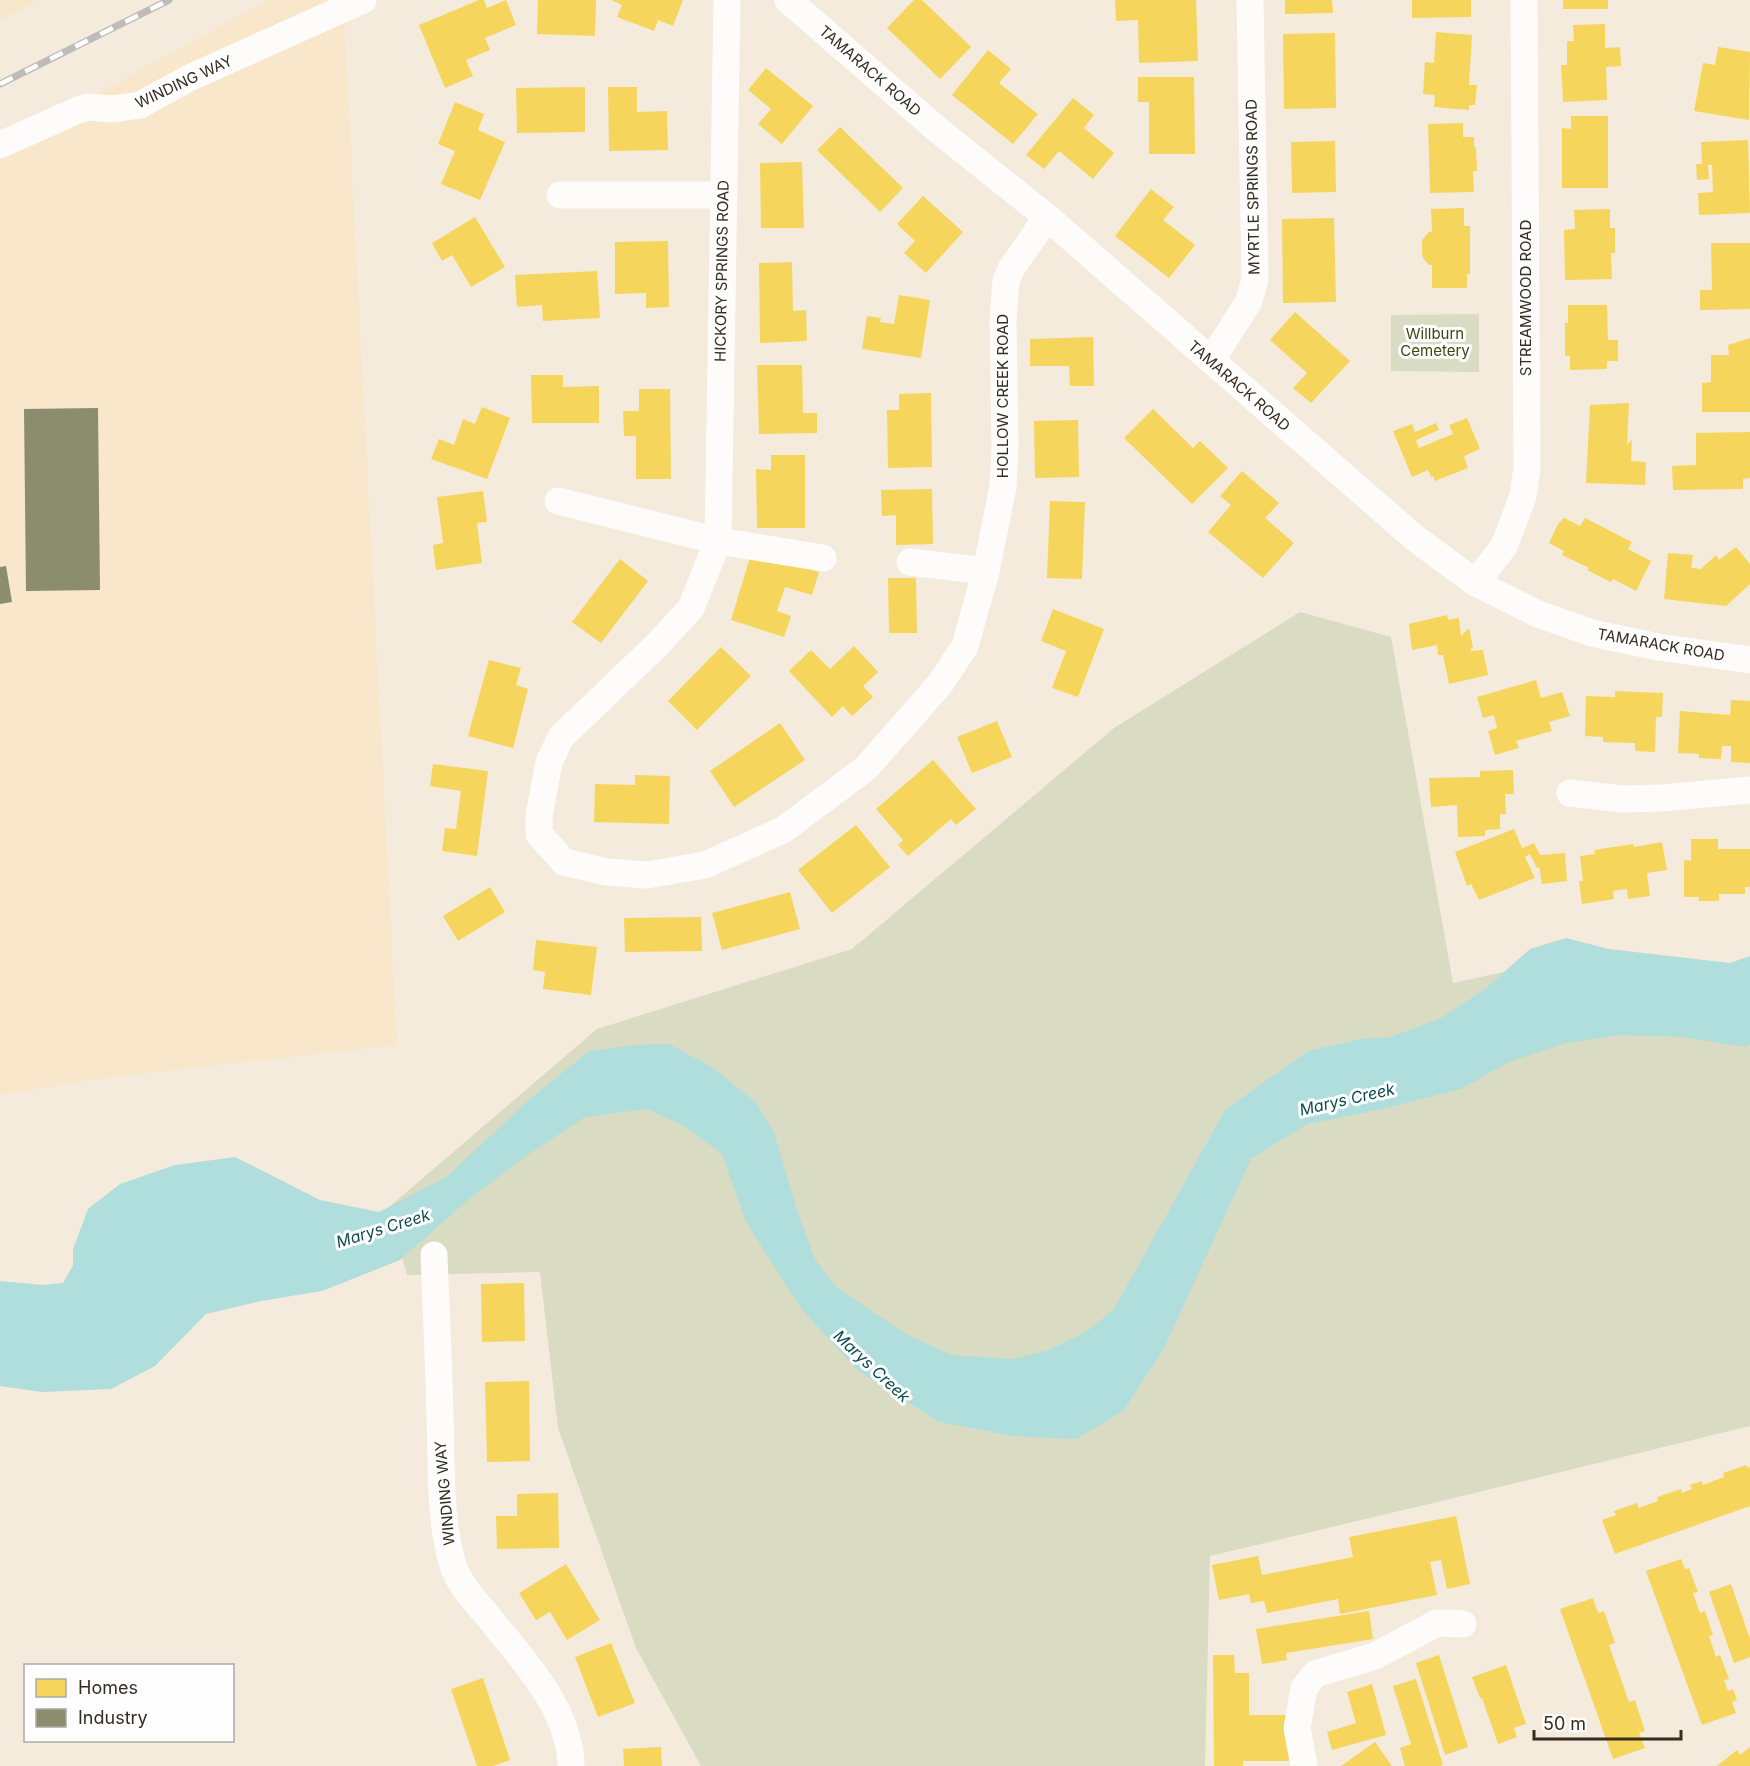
<svg xmlns="http://www.w3.org/2000/svg" width="1750" height="1766" viewBox="0 0 1750 1766" font-family="Inter,sans-serif">
	<style>
		.built { fill: #f8e7ca }
		.green { fill: #dadbc3 }
		.water { fill: #b0dedd }
		.homes { fill: #f6d55c }
		.industry { fill: #8c8c6e }
		.lines { fill: none; stroke-linecap: round; stroke-linejoin: round }
		.minor { stroke: #fdfcfa; stroke-width: 27 }
		.rail-casing { stroke: #bebbb8; stroke-width: 7 }
		.rail { stroke: #fdfdfd; stroke-width: 4.5; stroke-dasharray: 14; stroke-linecap: butt }
		.labels { text-anchor: middle; stroke-width: 6; stroke-linejoin: round; paint-order: stroke }
		.street-label { font-size: 15px; fill: #352d20; stroke: #fdfdfd }
		.park-label { font-size: 15px; fill: #3b470f; stroke: #fdfdfd }
		.water-label { font-size: 16px; font-style: italic; fill: #0c4b4f; stroke: #fdfdfd }
	</style>
	<rect width="100%" height="100%" fill="#f4ebdd"/>
	<g class="built">
		<polygon points="0,0 39,0 0,20"/>
		<polygon points="269,0 343,0 397,1045 104,1078 0,1095 0,146"/>
	</g>
	<g class="green">
		<polygon points="1479,314 1479,372 1391,371 1391,315"/>
		<polygon points="1300,612 1391,637 1453,983 1609,949 1750,980 1750,1426 1433,1503 1210,1556 1205,1766 701,1766 636,1648 558,1428 540,1272 407,1275 388,1208 597,1029 852,949 1114,728"/>
	</g>
	<polygon class="water" points="1566,938 1609,949 1730,963 1750,956 1750,1044 1745,1047 1684,1037 1619,1035 1566,1043 1509,1062 1461,1089 1378,1110 1307,1124 1251,1159 1164,1348 1124,1410 1076,1439 1013,1436 939,1422 857,1370 800,1307 746,1222 722,1154 684,1126 647,1109 585,1117 529,1154 468,1200 400,1260 322,1291 261,1301 206,1314 155,1366 111,1389 42,1392 0,1386 0,1281 43,1285 63,1283 73,1265 73,1249 88,1209 120,1184 175,1165 235,1157 320,1200 379,1212 446,1177 529,1100 589,1051 635,1045 669,1044 712,1067 755,1102 774,1132 798,1213 815,1259 835,1286 906,1334 951,1355 1013,1359 1049,1350 1089,1330 1114,1309 1225,1110 1308,1051 1361,1039 1391,1037 1441,1018 1485,989 1530,949"/>
	<g class="homes">
		<polygon points="479,0 484,0 487,8 506,0 516,25 485,38 490,50 466,60 473,76 445,88 419,25"/>
		<polygon points="538,0 596,0 595,36 537,34"/>
		<polygon points="611,0 683,0 673,26 658,20 654,31 617,17 622,5"/>
		<polygon points="914,0 922,0 971,47 940,79 887,28"/>
		<polygon points="1115,0 1196,0 1198,61 1139,63 1138,20 1116,21"/>
		<polygon points="1285,0 1332,0 1333,13 1285,14"/>
		<polygon points="1412,0 1471,0 1471,17 1412,18"/>
		<rect x="1563" y="0" width="45" height="9"/>
		<polygon points="1605,24 1605,48 1620,47 1621,66 1606,67 1607,100 1563,102 1561,65 1567,65 1567,41 1574,41 1573,25"/>
		<polygon points="1436,32 1472,35 1469,85 1477,85 1475,105 1469,105 1469,110 1434,107 1435,95 1423,94 1425,62 1434,63"/>
		<polygon points="1335,33 1336,108 1284,109 1283,34"/>
		<polygon points="1718,47 1750,52 1749,120 1694,111 1703,63 1715,65"/>
		<polygon points="988,50 1011,69 999,83 1038,114 1013,144 952,95"/>
		<polygon points="766,68 813,106 782,144 758,124 771,109 748,90"/>
		<polygon points="1138,77 1194,77 1195,154 1149,154 1149,102 1138,102"/>
		<polygon points="585,87 585,132 517,133 516,88"/>
		<polygon points="608,87 637,87 637,112 667,111 668,150 609,151"/>
		<polygon points="1073,98 1094,115 1084,128 1114,153 1093,179 1059,151 1044,169 1026,155"/>
		<polygon points="455,102 484,114 478,130 505,142 480,200 441,184 455,151 438,144"/>
		<polygon points="1571,116 1608,116 1608,188 1562,188 1562,128 1571,129"/>
		<polygon points="1463,123 1463,137 1474,137 1474,147 1476,147 1477,171 1473,171 1474,192 1430,193 1428,124"/>
		<polygon points="840,127 903,188 880,212 817,150"/>
		<polygon points="1748,140 1750,213 1699,215 1698,193 1713,192 1712,165 1708,165 1709,179 1697,180 1696,164 1702,164 1701,142"/>
		<polygon points="1335,141 1336,192 1292,193 1291,142"/>
		<polygon points="802,162 804,228 761,228 760,163"/>
		<polygon points="1151,189 1174,207 1163,220 1195,245 1169,278 1115,236"/>
		<polygon points="923,196 963,232 926,273 904,253 915,241 897,224"/>
		<polygon points="1464,208 1464,226 1470,226 1470,274 1467,274 1467,288 1432,288 1432,265 1429,265 1423,258 1422,253 1422,240 1429,232 1432,232 1431,209"/>
		<polygon points="1610,209 1610,228 1615,228 1615,253 1611,253 1612,279 1565,280 1564,230 1575,229 1574,210"/>
		<polygon points="475,217 505,267 471,287 452,255 442,261 432,243"/>
		<polygon points="1334,218 1336,302 1283,303 1282,219"/>
		<polygon points="668,241 669,307 646,308 646,293 615,294 615,242"/>
		<polygon points="1711,243 1750,243 1750,309 1700,310 1700,290 1712,290"/>
		<polygon points="792,262 793,311 806,310 807,341 760,343 759,263"/>
		<polygon points="597,271 600,318 543,321 542,305 517,307 515,275"/>
		<polygon points="899,295 930,300 921,358 862,349 867,316 881,318 880,322 894,324"/>
		<polygon points="1568,305 1607,305 1608,340 1618,340 1618,361 1607,361 1607,369 1570,370 1570,356 1565,356 1565,323 1568,323"/>
		<polygon points="1295,312 1350,361 1311,403 1293,388 1307,373 1270,340"/>
		<polygon points="1093,337 1094,386 1070,386 1069,366 1030,366 1030,339"/>
		<polygon points="1750,338 1750,412 1702,412 1702,383 1711,382 1711,355 1729,355 1728,345"/>
		<polygon points="757,365 802,365 803,413 817,413 817,433 759,434"/>
		<polygon points="531,375 563,375 563,387 599,386 599,423 532,423"/>
		<polygon points="639,389 670,389 671,479 636,479 636,436 624,436 623,411 639,411"/>
		<polygon points="931,393 932,467 888,468 887,410 899,410 899,394"/>
		<polygon points="1629,403 1627,445 1632,439 1631,461 1646,462 1645,485 1586,483 1590,405"/>
		<polygon points="482,407 510,418 487,479 431,459 439,439 454,445 463,419 475,424"/>
		<polygon points="1153,409 1193,448 1200,441 1228,468 1192,504 1124,438"/>
		<polygon points="1467,418 1480,449 1464,456 1468,468 1435,481 1433,476 1431,477 1428,470 1412,477 1393,431 1412,424 1415,432 1436,423 1439,430 1416,440 1419,448 1453,434 1449,425"/>
		<polygon points="1078,420 1079,477 1035,478 1034,421"/>
		<polygon points="1750,432 1750,478 1743,479 1743,489 1673,490 1672,466 1696,465 1696,433"/>
		<polygon points="771,455 805,455 805,528 757,528 756,469 771,470"/>
		<polygon points="1242,471 1279,503 1265,518 1294,543 1263,578 1208,532 1231,505 1220,496"/>
		<polygon points="932,489 933,544 896,545 896,515 882,516 881,490"/>
		<polygon points="483,491 487,522 477,523 482,563 436,570 433,545 443,543 437,497"/>
		<polygon points="1050,501 1085,502 1082,579 1047,578"/>
		<polygon points="1564,518 1580,526 1585,518 1632,542 1628,549 1651,561 1636,591 1613,579 1611,582 1587,570 1589,568 1562,555 1564,551 1549,543 1558,524"/>
		<polygon points="1736,547 1750,564 1750,584 1726,606 1664,599 1668,553 1693,555 1691,568 1701,569 1716,555 1719,560"/>
		<polygon points="752,551 819,572 812,595 785,587 777,611 791,616 784,637 731,620"/>
		<polygon points="620,559 648,581 601,643 572,622"/>
		<polygon points="888,578 916,578 917,633 889,633"/>
		<polygon points="1053,609 1104,629 1078,697 1052,688 1066,651 1041,641"/>
		<polygon points="1447,615 1448,620 1459,618 1461,636 1469,628 1473,648 1470,649 1471,651 1483,650 1488,675 1449,684 1443,655 1438,655 1437,645 1412,650 1409,624"/>
		<polygon points="854,646 878,672 863,686 873,697 852,716 843,706 832,717 789,671 811,650 830,669"/>
		<polygon points="721,647 751,676 697,730 668,701"/>
		<polygon points="489,660 521,668 516,685 528,689 513,748 468,736"/>
		<polygon points="1536,680 1541,698 1562,692 1570,716 1549,722 1552,731 1516,741 1519,748 1495,755 1488,731 1497,728 1494,715 1483,718 1477,697"/>
		<polygon points="1615,691 1663,693 1662,717 1656,717 1655,752 1635,751 1635,743 1603,742 1603,737 1585,736 1586,696 1615,697"/>
		<polygon points="1731,700 1750,701 1750,763 1731,762 1731,746 1722,746 1721,759 1699,758 1699,754 1678,753 1680,711 1730,715"/>
		<polygon points="997,721 1012,757 972,773 957,737"/>
		<polygon points="780,723 805,760 734,807 710,771"/>
		<polygon points="933,760 976,809 956,825 951,819 908,856 898,845 903,840 876,809"/>
		<polygon points="433,764 488,771 477,856 442,851 445,828 456,829 461,791 430,786"/>
		<polygon points="1513,770 1514,794 1505,794 1506,814 1500,814 1500,829 1485,830 1485,836 1458,837 1457,805 1431,807 1429,778 1480,777 1480,771"/>
		<polygon points="635,775 670,776 669,824 594,822 595,784 635,785"/>
		<polygon points="856,825 890,867 832,913 798,870"/>
		<polygon points="1514,829 1522,848 1534,843 1540,855 1565,853 1567,881 1542,884 1539,867 1537,868 1530,854 1525,857 1535,878 1479,900 1471,884 1467,886 1455,852"/>
		<polygon points="1691,839 1718,839 1718,849 1750,849 1750,887 1745,887 1745,894 1719,894 1719,901 1699,901 1699,897 1684,897 1684,860 1691,861"/>
		<polygon points="1662,842 1667,870 1647,873 1650,896 1628,899 1627,889 1613,891 1614,899 1582,904 1579,881 1583,881 1580,856 1595,854 1594,850 1633,844 1634,847"/>
		<polygon points="490,887 505,912 458,941 443,916"/>
		<polygon points="790,892 800,929 722,950 712,913"/>
		<polygon points="701,917 702,951 625,952 624,918"/>
		<polygon points="536,940 597,947 591,995 543,989 545,972 533,970"/>
		<polygon points="524,1283 525,1341 482,1342 481,1284"/>
		<polygon points="529,1381 530,1461 487,1462 485,1382"/>
		<polygon points="1746,1465 1748,1468 1750,1467 1750,1506 1615,1554 1602,1520 1616,1515 1614,1511 1637,1503 1639,1508 1658,1501 1657,1497 1681,1489 1682,1493 1692,1489 1690,1485 1702,1481 1703,1485 1724,1477 1723,1473"/>
		<polygon points="558,1493 559,1548 497,1549 496,1516 517,1516 517,1494"/>
		<polygon points="1456,1516 1470,1584 1447,1589 1441,1560 1430,1562 1437,1595 1340,1614 1338,1599 1267,1613 1264,1601 1251,1603 1249,1594 1219,1600 1212,1565 1258,1556 1262,1575 1353,1557 1349,1537"/>
		<polygon points="1681,1559 1685,1569 1689,1568 1698,1592 1693,1593 1700,1613 1705,1611 1713,1635 1709,1636 1716,1657 1720,1655 1729,1679 1724,1680 1728,1691 1733,1689 1737,1700 1732,1702 1736,1713 1702,1725 1646,1571"/>
		<polygon points="566,1564 600,1620 567,1640 550,1612 536,1620 519,1593"/>
		<polygon points="1731,1584 1750,1639 1750,1657 1734,1663 1709,1592"/>
		<polygon points="1593,1598 1598,1613 1604,1611 1615,1643 1609,1645 1629,1702 1635,1700 1645,1731 1639,1733 1645,1748 1613,1759 1560,1609"/>
		<polygon points="1369,1611 1373,1639 1286,1653 1287,1660 1262,1664 1256,1629"/>
		<polygon points="611,1643 635,1703 598,1717 575,1657"/>
		<polygon points="1213,1655 1234,1655 1235,1673 1249,1673 1249,1715 1297,1715 1297,1761 1243,1761 1243,1766 1214,1766"/>
		<polygon points="1439,1655 1468,1747 1445,1755 1416,1663"/>
		<polygon points="1506,1665 1526,1724 1514,1728 1517,1737 1498,1744 1482,1698 1480,1698 1472,1677"/>
		<polygon points="483,1678 510,1760 493,1766 477,1766 451,1689"/>
		<polygon points="1416,1679 1443,1765 1439,1766 1405,1766 1400,1748 1411,1744 1393,1686"/>
		<polygon points="1372,1684 1386,1735 1332,1750 1327,1732 1356,1723 1347,1692"/>
		<polygon points="1375,1742 1392,1766 1341,1766"/>
		<polygon points="661,1747 662,1766 624,1766 623,1749"/>
		<polygon points="1750,1747 1750,1766 1717,1766 1737,1750 1740,1755"/>
	</g>
	<g class="industry">
		<polygon points="98,408 100,590 26,591 24,409"/>
		<polygon points="6,566 12,602 0,604 0,567"/>
	</g>
	<g class="lines">
		<g class="minor">
			<polyline points="727,0 718,541 691,608 659,643 561,737 549,762 539,816 539,834 564,862 607,872 647,875 705,865 783,830 866,768 940,684 965,646 986,571 1003,487 1005,448 1003,319 1006,281 1011,269 1047,217"/>
			<polyline points="788,0 939,131 1047,217 1416,539 1476,583 1538,614 1592,633 1658,647 1750,660"/>
			<polyline points="0,145 78,110 88,107 113,109 140,105 189,78 363,0"/>
			<polyline points="560,195 723,195"/>
			<polyline points="1211,361 1249,301 1255,279 1250,0"/>
			<polyline points="558,501 718,541 823,558"/>
			<polyline points="910,562 986,571"/>
			<polyline points="1476,583 1504,546 1523,496 1527,468 1524,0"/>
			<polyline points="1570,793 1622,799 1662,798 1750,790"/>
			<path d="M 434,1255 C 436,1310 439,1365 440,1419 C 442,1467 439,1519 453,1565 C 459,1584 473,1599 486,1614 C 521,1657 570,1708 571,1766"/>
			<polyline points="1304,1766 1297,1728 1304,1688 1315,1674 1375,1656 1437,1623 1463,1624"/>
		</g>
		<g class="rail-casing">
			<polyline id="rail" points="0,84 169,0"/>
		</g>
		<use href="#rail" class="rail"/>
	</g>
	<g class="labels">
		<g class="street-label">
			<text transform="translate(870 71) rotate(41)" y="5">TAMARACK ROAD</text>
			<text transform="translate(184 82) rotate(-25)" y="5">WINDING WAY</text>
			<text transform="translate(1253 187) rotate(-91)" y="5">MYRTLE SPRINGS ROAD</text>
			<text transform="translate(722 271) rotate(-89)" y="5">HICKORY SPRINGS ROAD</text>
			<text transform="translate(1526 298) rotate(-90)" y="5">STREAMWOOD ROAD</text>
			<text transform="translate(1239 386) rotate(41)" y="5">TAMARACK ROAD</text>
			<text transform="translate(1003 396) rotate(-90)" y="5">HOLLOW CREEK ROAD</text>
			<text transform="translate(1661 645) rotate(10)" y="5">TAMARACK ROAD</text>
			<text transform="translate(445 1493) rotate(-95)" y="5">WINDING WAY</text>
		</g>
		<g class="park-label">
			<text x="1435" y="339">Willburn<tspan x="1435" dy="17">Cemetery</tspan></text>
		</g>
		<g class="water-label">
			<text transform="translate(1347 1099) rotate(-13)" y="6">Marys Creek</text>
			<text transform="translate(383 1228) rotate(-17)" y="6">Marys Creek</text>
			<text transform="translate(872 1366) rotate(43)" y="6">Marys Creek</text>
		</g>
	</g>
	<rect x="24" y="1664" width="210" height="78" fill="#fdfdfd" stroke="#adaaa5" stroke-width="1.5"/>
	<rect x="36" y="1679" width="30" height="18" fill="#f6d55c" stroke="#adaaa5" stroke-width="1.5"/>
	<text x="78" y="1694" font-size="18" fill="#352d20">Homes</text>
	<rect x="36" y="1709" width="30" height="18" fill="#8c8c6e" stroke="#adaaa5" stroke-width="1.5"/>
	<text x="78" y="1724" font-size="18" fill="#352d20">Industry</text>
	<path d="M1534 1730v9h147v-9" fill="none" stroke="#352d20" stroke-width="3"/>
	<text x="1543" y="1730" font-size="18" fill="#352d20" stroke="#fdfdfd" stroke-width="4.5" paint-order="stroke">50 m</text>
</svg>
